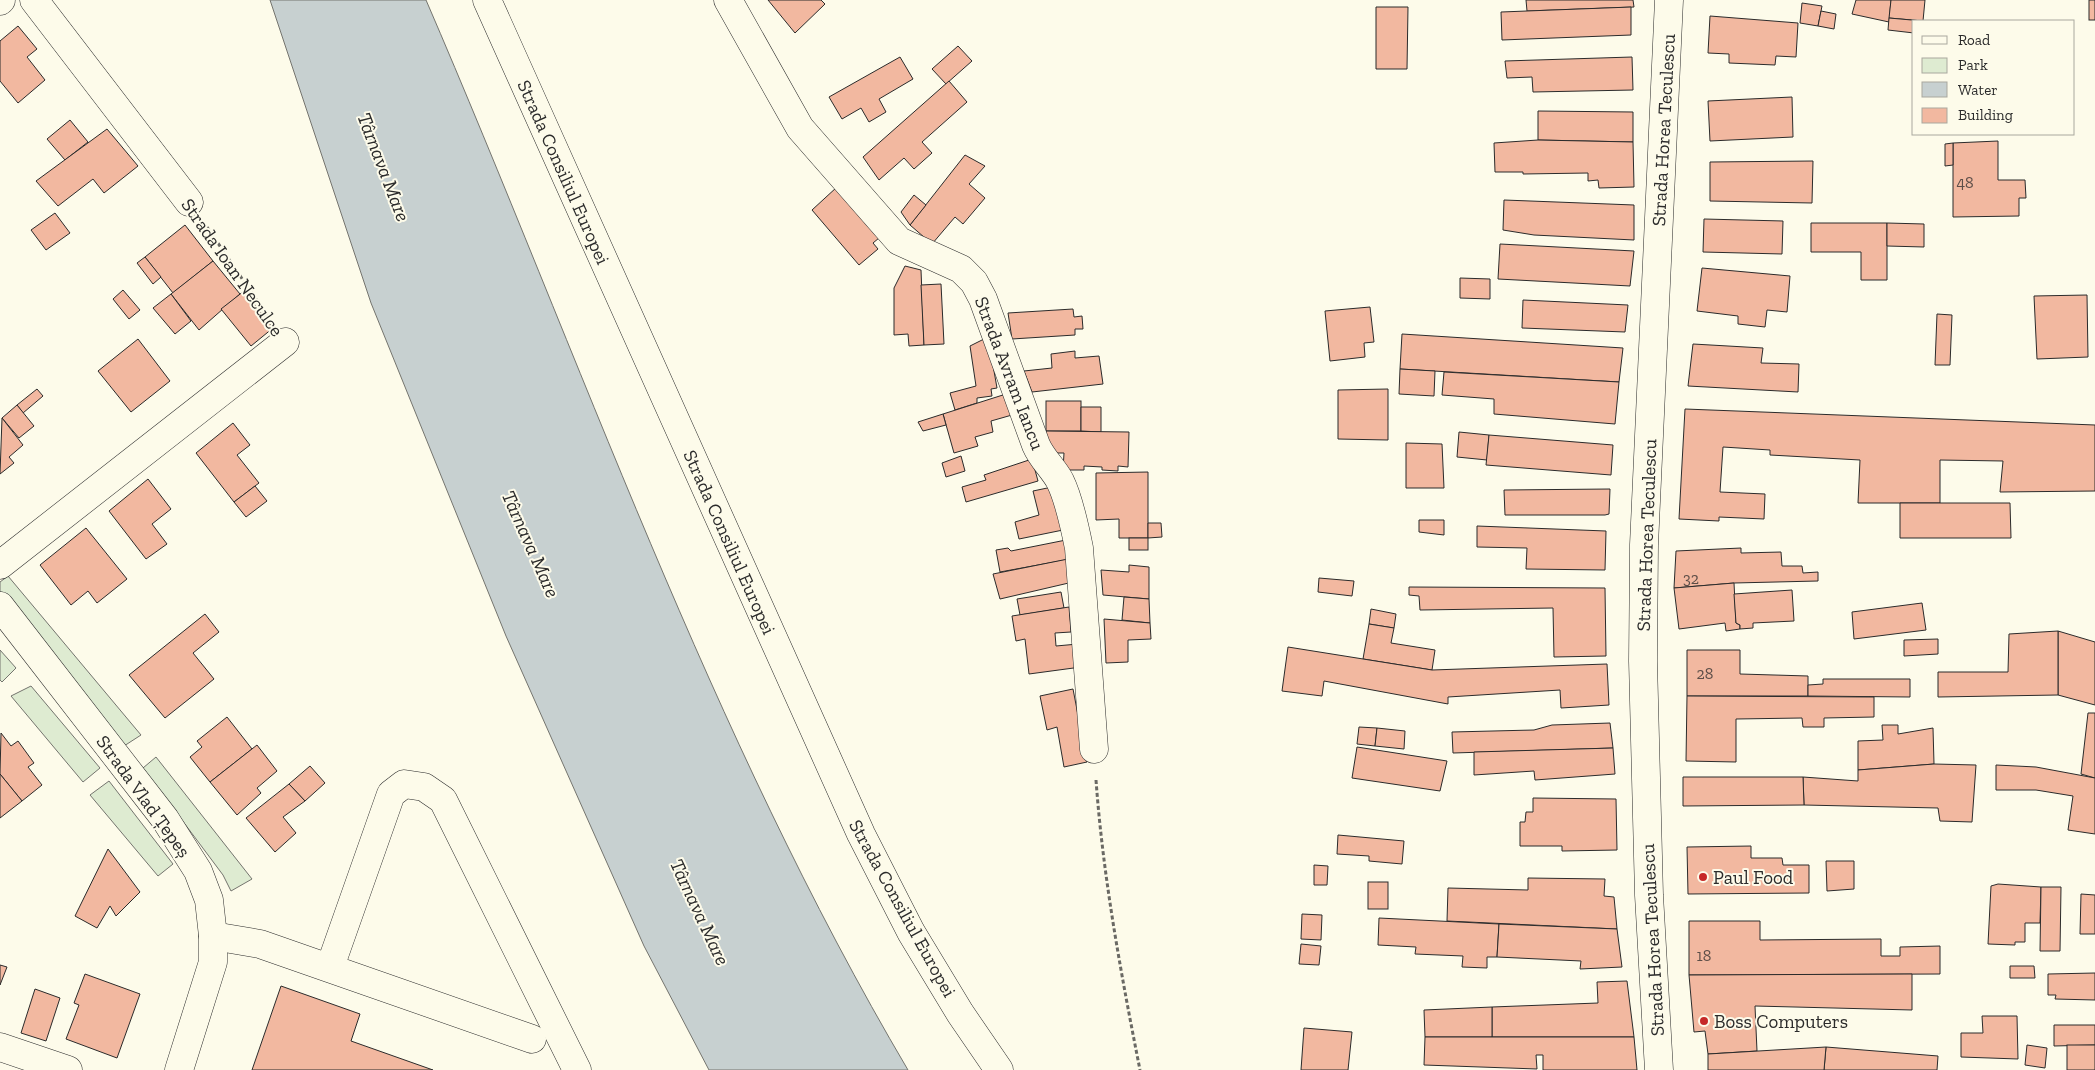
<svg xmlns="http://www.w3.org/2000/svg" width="2095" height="1070" viewBox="0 0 2095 1070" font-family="'Zilla Slab',serif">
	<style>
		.green { fill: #deebd1; stroke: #74746e }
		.water { fill: #c7d0d0; stroke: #74746e }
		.building { fill: #f2b8a0; stroke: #2b2b2b }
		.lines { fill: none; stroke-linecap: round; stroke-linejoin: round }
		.minor-casing { stroke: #2b2b2b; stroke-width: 29 }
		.highway-casing { stroke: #2b2b2b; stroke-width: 29 }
		.path { stroke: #6a6964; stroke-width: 3; stroke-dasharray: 4 2.5; stroke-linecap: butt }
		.minor { stroke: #fdfbea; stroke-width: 28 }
		.highway { stroke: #fdfbea; stroke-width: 28 }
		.poi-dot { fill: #c62828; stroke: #fdfbea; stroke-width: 2 }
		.labels { text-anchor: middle; stroke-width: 4; stroke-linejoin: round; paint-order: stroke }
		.number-label { font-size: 16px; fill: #5d4e48 }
		.street-label { font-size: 19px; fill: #2b2b2b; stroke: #fdfbea }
		.poi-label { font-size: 19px; fill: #2b2b2b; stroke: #fdfbea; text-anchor: start }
		.water-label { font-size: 20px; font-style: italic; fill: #2b2b2b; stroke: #fdfbea }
	</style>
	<rect width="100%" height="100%" fill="#fdfbea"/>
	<g class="green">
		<polygon points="8,576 141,735 124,746 0,598 0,582"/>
		<polygon points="0,650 16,668 2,682 0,680"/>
		<polygon points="31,686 100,768 83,782 11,696"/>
		<polygon points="156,757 252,879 231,891 223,875 143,768"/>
		<polygon points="109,781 173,864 158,876 90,795"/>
	</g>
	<path class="water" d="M 270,0 L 426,0 C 581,359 709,733 908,1070 L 709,1070 L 644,946 L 506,636 L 371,303 Z"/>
	<g class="building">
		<polygon points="768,0 821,0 825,4 795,33"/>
		<polygon points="1526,0 1633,0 1634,7 1527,11"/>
		<polygon points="1856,0 1891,0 1889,22 1852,14"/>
		<polygon points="1891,0 1925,0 1923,21 1889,18"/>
		<rect x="2089" y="0" width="6" height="20"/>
		<polygon points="1802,3 1822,6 1818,26 1800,23"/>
		<polygon points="1376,7 1408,7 1407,69 1376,69"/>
		<polygon points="1631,7 1631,35 1502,40 1501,12"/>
		<polygon points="1821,11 1836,14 1834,29 1818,26"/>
		<polygon points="1710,16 1798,23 1796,57 1776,56 1775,65 1729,63 1729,54 1708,53"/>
		<polygon points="1889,18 1923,21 1927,21 1914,21 1914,33 1888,30"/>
		<polygon points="18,26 37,49 27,57 45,80 18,103 0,81 0,41"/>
		<polygon points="958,46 972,61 946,84 932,69"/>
		<polygon points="900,57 913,79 879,99 886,112 869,122 861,108 842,119 829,97"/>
		<polygon points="1632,57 1633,90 1533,92 1532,77 1507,78 1505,61"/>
		<polygon points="949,81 967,102 922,142 932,153 914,169 904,158 879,180 863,157"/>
		<polygon points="1792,97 1793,137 1710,141 1708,101"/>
		<polygon points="1538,111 1633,112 1633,142 1538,140"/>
		<polygon points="70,120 88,142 65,160 47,139"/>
		<polygon points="107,129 138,166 104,193 93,179 58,206 36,181"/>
		<polygon points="1538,140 1633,142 1634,187 1599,188 1598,180 1588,181 1588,173 1523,174 1523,172 1495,172 1494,143"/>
		<polygon points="1998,141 1998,180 2025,180 2026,198 2019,198 2019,216 1953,217 1953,143"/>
		<polygon points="1953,143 1953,165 1945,166 1945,144"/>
		<polygon points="965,155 985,166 969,184 985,198 963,224 955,217 932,244 910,225"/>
		<polygon points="1813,161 1812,203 1710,201 1710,162"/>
		<polygon points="837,187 879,238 873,243 878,249 859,265 812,210"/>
		<polygon points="914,195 926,205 910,225 901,212"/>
		<polygon points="1504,200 1634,205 1634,240 1534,235 1503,230"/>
		<polygon points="55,213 70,233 46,250 31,230"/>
		<polygon points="1704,219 1783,221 1782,254 1703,252"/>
		<polygon points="1811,223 1887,223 1887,280 1861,280 1861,252 1811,252"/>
		<polygon points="1887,223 1924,224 1924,247 1887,246"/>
		<polygon points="185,225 213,261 173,293 145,257"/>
		<polygon points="1500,244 1634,251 1630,286 1498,279"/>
		<polygon points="145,257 161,277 153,284 137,263"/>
		<polygon points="213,261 240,294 199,330 171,294"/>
		<polygon points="905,266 921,270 924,345 909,346 908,334 894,335 894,288"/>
		<polygon points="1702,268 1790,276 1787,312 1767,310 1765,327 1738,324 1738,316 1697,311"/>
		<polygon points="1460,278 1490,279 1490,299 1460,298"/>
		<polygon points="941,284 944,344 924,345 921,285"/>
		<polygon points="123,290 140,310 129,319 113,299"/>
		<polygon points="244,291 273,328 251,346 221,309"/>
		<polygon points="171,294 191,321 175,334 153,308"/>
		<polygon points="2087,295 2088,357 2037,359 2034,296"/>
		<polygon points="1523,300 1628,305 1625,332 1522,328"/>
		<polygon points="1370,307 1374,342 1364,343 1365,357 1330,361 1325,311"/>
		<polygon points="1073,309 1074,317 1082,316 1083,329 1075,329 1075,335 1012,339 1008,313"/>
		<polygon points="1937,314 1952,315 1950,365 1935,365"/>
		<polygon points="1402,334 1623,348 1619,382 1400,369"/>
		<polygon points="988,337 997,388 991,389 992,396 977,398 977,403 955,410 950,393 976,386 970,346"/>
		<polygon points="138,339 170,381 131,412 98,371"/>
		<polygon points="1693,344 1763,348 1761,363 1799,364 1798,392 1688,386"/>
		<polygon points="1075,351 1075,358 1099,356 1103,384 1032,392 1024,371 1052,368 1051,354"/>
		<polygon points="1400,369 1435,371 1434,396 1399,394"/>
		<polygon points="1444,372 1619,382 1615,424 1494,414 1494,399 1442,395"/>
		<polygon points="37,389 43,396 23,413 17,405"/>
		<polygon points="1388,389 1388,440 1338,439 1338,390"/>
		<polygon points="1006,394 1012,415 991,421 993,432 975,437 978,446 954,453 943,414"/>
		<rect x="1046" y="401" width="35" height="30"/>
		<polygon points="17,405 34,426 19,438 2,418"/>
		<polygon points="1081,407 1101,407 1101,432 1081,431"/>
		<polygon points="1685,409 2095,425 2095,491 2000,492 2003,461 1940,460 1940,503 1858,503 1860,460 1770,455 1770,450 1723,447 1720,492 1765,494 1764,519 1719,517 1719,521 1679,519"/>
		<polygon points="943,414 946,425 923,431 918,422"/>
		<polygon points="2,418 23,445 9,457 14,463 0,474"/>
		<polygon points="233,423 250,445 237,455 259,483 234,502 196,453"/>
		<polygon points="1046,431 1129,432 1128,467 1118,466 1118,471 1102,470 1102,467 1084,466 1084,470 1063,470 1064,453 1045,453"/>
		<polygon points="1459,432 1489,435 1487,460 1457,457"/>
		<polygon points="1489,435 1613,445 1611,475 1486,465"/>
		<polygon points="1406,443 1442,444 1444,488 1406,488"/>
		<polygon points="961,456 965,471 946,477 942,463"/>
		<polygon points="1032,459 1038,481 966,502 962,487 986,480 984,475"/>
		<polygon points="1148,472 1148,538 1119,538 1119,519 1096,520 1096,473"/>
		<polygon points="148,479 171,509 152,524 167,544 146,559 109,511"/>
		<polygon points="255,486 267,501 246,517 234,502"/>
		<polygon points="1052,487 1063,530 1019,539 1015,522 1039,515 1033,491"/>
		<polygon points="1610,489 1609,514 1605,515 1505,515 1504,490"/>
		<polygon points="1900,503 2010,503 2011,538 1900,538"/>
		<polygon points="1419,520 1444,520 1444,535 1419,532"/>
		<polygon points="1148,523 1161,523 1162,537 1148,538"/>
		<polygon points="1477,526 1606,531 1605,570 1526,569 1527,548 1477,547"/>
		<polygon points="86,528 127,579 97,603 88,591 71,605 40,565"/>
		<rect x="1129" y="538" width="19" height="12"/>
		<polygon points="1066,540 1071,559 1000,572 996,550 1008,548 1011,551"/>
		<polygon points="1741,548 1741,553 1781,552 1782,566 1802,566 1803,573 1818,572 1818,581 1734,583 1674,588 1676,551"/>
		<polygon points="1068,559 1073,582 1000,599 993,574"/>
		<polygon points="1129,565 1149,567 1149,599 1103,595 1101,570 1129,572"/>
		<polygon points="1319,578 1354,581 1352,596 1318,592"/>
		<polygon points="1734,583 1736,623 1740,625 1740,629 1726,631 1725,623 1679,629 1674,588"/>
		<polygon points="1409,587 1605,588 1606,656 1554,657 1553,608 1420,610 1419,596 1409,595"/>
		<polygon points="1792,590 1794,621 1753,623 1753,628 1740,629 1740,625 1736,623 1734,594"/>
		<polygon points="1061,592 1064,608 1020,615 1017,599"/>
		<polygon points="1124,597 1149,599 1150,623 1122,620"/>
		<polygon points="1922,603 1926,630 1854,639 1852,612"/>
		<polygon points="1069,607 1071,632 1055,633 1056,646 1078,644 1081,667 1029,674 1025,639 1016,641 1012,616"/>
		<polygon points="1371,609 1396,614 1394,628 1369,624"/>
		<polygon points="205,614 219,632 193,653 214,679 165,718 129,675"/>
		<polygon points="1104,619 1150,623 1151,639 1128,640 1128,662 1106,663"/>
		<polygon points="1369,624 1394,628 1391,643 1435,650 1432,670 1363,659"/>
		<polygon points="2058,631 2095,642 2095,705 2058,695"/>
		<polygon points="2058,631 2058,695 1938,697 1938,672 2008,672 2009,634"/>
		<polygon points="1938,639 1938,654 1904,656 1904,640"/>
		<polygon points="1288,647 1432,670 1607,664 1609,705 1561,708 1560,690 1448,697 1448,704 1324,681 1322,696 1282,691"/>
		<polygon points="1687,650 1740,650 1740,674 1808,676 1808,696 1687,696"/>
		<polygon points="1823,679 1910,679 1910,697 1808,696 1808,685 1823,684"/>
		<polygon points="1073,689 1087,762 1064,767 1057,727 1047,730 1040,696"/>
		<polygon points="1687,696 1874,697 1874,717 1824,718 1824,727 1803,727 1802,718 1736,719 1736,762 1686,761"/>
		<polygon points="2088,713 2095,713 2095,778 2081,774"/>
		<polygon points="227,717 252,749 210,782 190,757 202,747 197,741"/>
		<polygon points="1610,723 1613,748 1453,753 1452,732 1534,730 1552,725"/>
		<polygon points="1882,725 1898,725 1898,734 1933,728 1934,764 1858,770 1858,741 1883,740"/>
		<polygon points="1359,727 1377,728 1375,746 1357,744"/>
		<polygon points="1377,728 1405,731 1404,749 1375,746"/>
		<polygon points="1,733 11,746 18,741 34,763 28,767 42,785 22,801 0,774"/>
		<polygon points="257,745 277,771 257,788 261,793 237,815 210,782"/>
		<polygon points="1357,747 1447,761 1440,791 1352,778"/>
		<polygon points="1613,748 1615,774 1535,780 1534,771 1474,775 1474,752"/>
		<polygon points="1934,764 1976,765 1972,822 1940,821 1938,808 1804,805 1803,777 1858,781 1858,770"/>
		<polygon points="1996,765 2036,767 2095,778 2095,834 2068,830 2073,796 2036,790 1996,790"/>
		<polygon points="310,766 325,783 305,801 289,784"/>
		<polygon points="0,774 22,801 0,818"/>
		<polygon points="1683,777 1803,777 1804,805 1683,806"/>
		<polygon points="289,784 305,801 283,817 296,833 275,852 246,818"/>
		<polygon points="1533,798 1616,799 1617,850 1562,851 1562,846 1520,846 1520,822 1525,822 1526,812 1533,812"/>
		<polygon points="1338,835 1404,841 1402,864 1369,861 1369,856 1337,854"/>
		<polygon points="1751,846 1751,858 1782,858 1783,865 1809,865 1809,893 1688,894 1687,847"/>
		<polygon points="108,849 140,892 116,916 110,906 97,928 75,916"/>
		<polygon points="1826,861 1854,861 1854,889 1827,891"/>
		<polygon points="1314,865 1328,866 1327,885 1314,885"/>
		<polygon points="1528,878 1605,879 1604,896 1614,897 1617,929 1447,921 1448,888 1528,890"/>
		<rect x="1368" y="882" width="20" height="27"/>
		<polygon points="1998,884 2041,887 2040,923 2025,923 2025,942 2015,942 2015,945 1988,944 1991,886"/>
		<polygon points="2041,887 2061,887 2060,951 2040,951"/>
		<polygon points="2081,894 2095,895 2095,934 2080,934"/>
		<polygon points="1302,914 1322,915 1321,940 1301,939"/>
		<polygon points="1379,918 1499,924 1497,957 1487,957 1487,968 1462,967 1463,956 1415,954 1416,947 1378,945"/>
		<polygon points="1689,921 1760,921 1760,940 1881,939 1881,956 1900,956 1900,947 1940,946 1940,974 1689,975"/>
		<polygon points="1499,924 1617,929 1622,967 1580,969 1581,961 1497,957"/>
		<polygon points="1301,944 1321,946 1319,965 1299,964"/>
		<polygon points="0,965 7,967 0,985"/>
		<polygon points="2010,966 2034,966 2035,978 2010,978"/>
		<polygon points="2095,973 2095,1000 2055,999 2056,995 2048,995 2048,974"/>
		<polygon points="85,974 140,994 117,1058 66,1039 79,1005 74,1003"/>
		<polygon points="1912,974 1912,1010 1755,1006 1757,1051 1708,1054 1705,1031 1694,1032 1689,975"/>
		<polygon points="1627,981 1634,1037 1492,1037 1492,1007 1598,1003 1597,982"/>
		<polygon points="281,986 360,1014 351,1041 433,1070 252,1070"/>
		<polygon points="35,989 60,998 46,1041 21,1033"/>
		<polygon points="1492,1007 1492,1037 1425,1037 1424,1010"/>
		<polygon points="1982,1016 2017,1016 2018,1059 1961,1057 1961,1033 1983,1033"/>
		<polygon points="2054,1025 2095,1025 2095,1045 2054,1046"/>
		<polygon points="1304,1028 1352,1032 1348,1070 1301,1070"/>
		<polygon points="1425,1037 1634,1037 1637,1070 1543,1070 1543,1055 1536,1055 1537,1069 1424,1065"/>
		<polygon points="2027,1045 2047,1048 2045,1068 2025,1065"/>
		<rect x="2067" y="1045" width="28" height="25"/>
		<polygon points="1826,1047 1938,1056 1937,1070 1824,1070"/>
		<polygon points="1826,1047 1824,1070 1708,1070 1708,1054"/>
	</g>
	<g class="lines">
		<g class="minor-casing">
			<g id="minor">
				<polyline points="34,0 189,202"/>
				<path d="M 728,0 L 800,128 L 899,241 L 961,269 L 974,282 L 983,299 L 1036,445 C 1042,459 1053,468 1060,481 C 1069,499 1075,528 1079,548 L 1094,749"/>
				<polyline points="0,1 1,0"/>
				<polyline points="0,565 285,342"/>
				<polyline points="0,606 165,819 198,871 209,900 213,936 213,962 179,1070"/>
				<polyline points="213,936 260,944 532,1039"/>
				<polyline points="330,967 391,794 404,784 424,787 443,800 577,1070"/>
				<polyline points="0,1047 68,1070"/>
				<polyline points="1659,1070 1649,895 1643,661 1644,545 1669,0"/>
			</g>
		</g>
		<g class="highway-casing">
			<polyline id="highway" points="487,0 861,834 911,932 960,1013 999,1070"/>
		</g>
		<g class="path">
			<polyline points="207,227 268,317"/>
			<path d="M 1096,780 C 1103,877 1121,974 1140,1070"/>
		</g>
		<use href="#minor" class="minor"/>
		<use href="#highway" class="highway"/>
	</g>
	<g class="poi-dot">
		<circle cx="1703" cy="877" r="5"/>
		<circle cx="1704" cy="1021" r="5"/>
	</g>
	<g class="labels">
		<g class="number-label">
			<text x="1965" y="188">48</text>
			<text x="1691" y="584">32</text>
			<text x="1705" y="679">28</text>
			<text x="1704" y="961">18</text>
		</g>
		<g class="street-label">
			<text transform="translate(1663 130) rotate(-87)" y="7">Strada Horea Teculescu</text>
			<text transform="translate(564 172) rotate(66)" y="7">Strada Consiliul Europei</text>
			<text transform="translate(233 267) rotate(55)" y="7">Strada Ioan Neculce</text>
			<text transform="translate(1010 373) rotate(69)" y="7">Strada Avram Iancu</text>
			<text transform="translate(1646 535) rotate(-88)" y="7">Strada Horea Teculescu</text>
			<text transform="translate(730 542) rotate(66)" y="7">Strada Consiliul Europei</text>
			<text transform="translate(144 796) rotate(54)" y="7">Strada Vlad Țepeș</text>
			<text transform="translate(903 908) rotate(61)" y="7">Strada Consiliul Europei</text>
			<text transform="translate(1652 940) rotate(-93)" y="7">Strada Horea Teculescu</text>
		</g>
		<g class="poi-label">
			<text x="1713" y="884">Paul Food</text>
			<text x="1714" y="1028">Boss Computers</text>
		</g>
		<g class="water-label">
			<text transform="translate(384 167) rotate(69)" y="7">Târnava Mare</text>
			<text transform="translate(531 544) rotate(66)" y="7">Târnava Mare</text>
			<text transform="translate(700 912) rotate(65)" y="7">Târnava Mare</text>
		</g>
	</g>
	<rect x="1912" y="20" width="162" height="115" fill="#fdfbea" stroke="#a9a89e"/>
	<rect x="1922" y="36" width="25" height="8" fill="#fdfbea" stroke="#a9a89e"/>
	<text x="1958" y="45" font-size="15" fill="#2b2b2b">Road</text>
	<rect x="1922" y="58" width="25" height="15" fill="#deebd1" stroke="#a9a89e"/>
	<text x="1958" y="70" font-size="15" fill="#2b2b2b">Park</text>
	<rect x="1922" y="82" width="25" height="15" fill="#c7d0d0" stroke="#a9a89e"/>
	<text x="1958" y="95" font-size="15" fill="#2b2b2b">Water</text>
	<rect x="1922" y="108" width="25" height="15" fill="#f2b8a0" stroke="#a9a89e"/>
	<text x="1958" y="120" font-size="15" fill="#2b2b2b">Building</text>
</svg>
